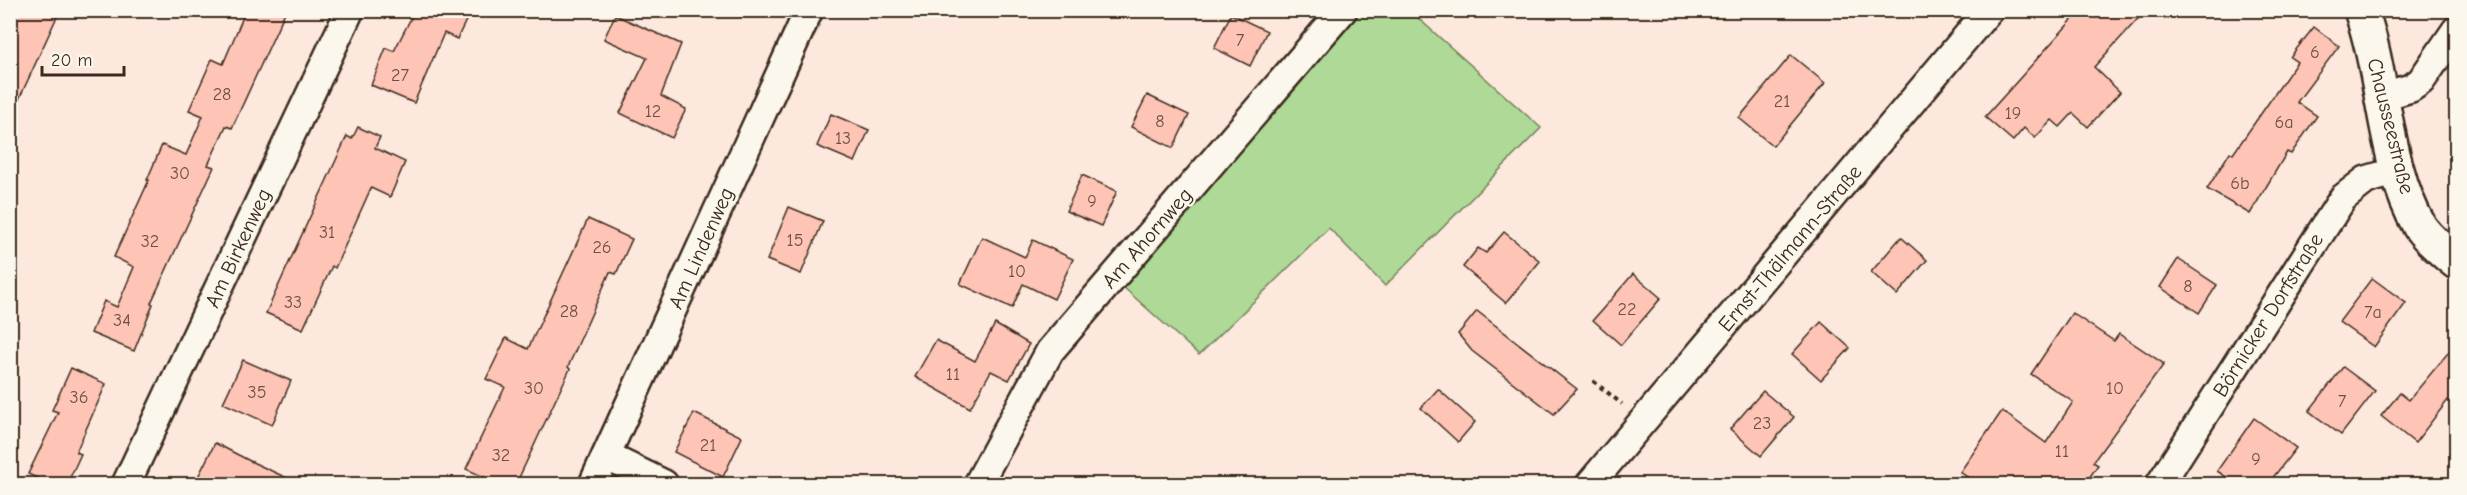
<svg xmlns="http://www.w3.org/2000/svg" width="2467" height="495" viewBox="0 0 2467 495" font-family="'Comic Neue',sans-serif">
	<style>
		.green { fill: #aed997; stroke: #74825a; stroke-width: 1.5 }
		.building { fill: #fec4b5; stroke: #3b2a1e; stroke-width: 1.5 }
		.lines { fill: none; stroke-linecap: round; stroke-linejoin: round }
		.minor-casing { stroke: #3b2a1e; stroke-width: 32 }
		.major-casing { stroke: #3b2a1e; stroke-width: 38 }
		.path { stroke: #3b2a1e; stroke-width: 4; stroke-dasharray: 4.5 4.5; stroke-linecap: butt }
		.minor { stroke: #fbf7ec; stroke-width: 27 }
		.major { stroke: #fbf7ec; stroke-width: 33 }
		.labels { text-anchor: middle; stroke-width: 4.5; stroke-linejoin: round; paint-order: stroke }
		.number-label { font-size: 18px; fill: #6c5044 }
		.street-label { font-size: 21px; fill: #3b2a1e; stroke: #fbf7ec }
	</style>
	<rect width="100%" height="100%" fill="#fce8dc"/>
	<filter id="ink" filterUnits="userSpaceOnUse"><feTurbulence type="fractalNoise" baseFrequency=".0167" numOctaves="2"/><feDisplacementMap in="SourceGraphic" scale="12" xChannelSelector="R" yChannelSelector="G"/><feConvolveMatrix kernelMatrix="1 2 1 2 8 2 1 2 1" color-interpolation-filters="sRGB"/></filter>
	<g filter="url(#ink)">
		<polygon class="green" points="1355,11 1410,11 1541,128 1385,286 1329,228 1199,355 1123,287"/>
		<g class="building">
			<polygon points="10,10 60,10 10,119"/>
			<polygon points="246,10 286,10 232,128 226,126 208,165 214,167 151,303 153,304 134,351 91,333 104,301 117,307 134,267 114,257 149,180 147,180 162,145 186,155 203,116 189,110 212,59 223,64"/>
			<polygon points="400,10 471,10 457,39 444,33 414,103 371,85 386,48 394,51 412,16"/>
			<polygon points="2081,10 2146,10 2094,67 2120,92 2088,127 2073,113 2060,127 2052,120 2035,138 2024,128 2013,141 1985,117"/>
			<polygon points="1231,14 1267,31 1250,66 1214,48"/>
			<polygon points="615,15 681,44 661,96 686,109 672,138 620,113 647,58 604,39"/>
			<polygon points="2314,27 2339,46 2297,102 2317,116 2291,154 2287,152 2250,214 2207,189 2230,152 2233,154 2297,62 2290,57"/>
			<polygon points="1791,55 1825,83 1773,146 1739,118"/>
			<polygon points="1147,95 1189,115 1173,148 1131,127"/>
			<polygon points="831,114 869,130 855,162 817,146"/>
			<polygon points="358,127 380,137 375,148 405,162 390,197 371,188 335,268 332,266 303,329 266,313 347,136 352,139"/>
			<polygon points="1082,175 1117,191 1101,226 1066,211"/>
			<polygon points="789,207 823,221 801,274 767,260"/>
			<polygon points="588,219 632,239 616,274 610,272 568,367 570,369 516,484 500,484 466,469 505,387 486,379 506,338 528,349"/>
			<polygon points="1504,232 1540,261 1506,303 1463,267 1478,248 1486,253"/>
			<polygon points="982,237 1025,257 1033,240 1073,259 1054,299 1023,284 1012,308 960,284"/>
			<polygon points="1901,237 1927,260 1897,295 1871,272"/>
			<polygon points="2178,259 2217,285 2199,313 2160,287"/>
			<polygon points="1633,274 1661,298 1621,345 1593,320"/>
			<polygon points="2372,278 2406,303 2374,347 2339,322"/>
			<polygon points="1477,311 1577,389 1554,414 1472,351 1458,334"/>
			<polygon points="2072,313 2114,341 2119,334 2164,364 2093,462 2098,465 2085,484 1978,484 1960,472 2002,411 2046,443 2073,402 2031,374"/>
			<polygon points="1821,322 1850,348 1821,380 1792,354"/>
			<polygon points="995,324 1029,344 1009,380 991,371 970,408 915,377 936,340 975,361"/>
			<polygon points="2457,342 2457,407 2448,400 2415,443 2381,416 2400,393 2409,400"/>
			<polygon points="243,360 291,381 272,425 223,403"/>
			<polygon points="2343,367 2375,391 2341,435 2309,411"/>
			<polygon points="71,368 106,384 76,452 81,454 67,484 50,484 28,474 58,412 52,410"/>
			<polygon points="1438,389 1475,422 1458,442 1421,408"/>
			<polygon points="1763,391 1794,417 1761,456 1730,429"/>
			<polygon points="694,413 742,437 723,477 674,452"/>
			<polygon points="2254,418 2296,448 2268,484 2237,484 2217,471"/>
			<polygon points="215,443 250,461 300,484 214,484 198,477"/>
		</g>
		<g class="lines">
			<g class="minor-casing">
				<g id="minor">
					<polyline points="2383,96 2411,88 2421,81 2456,30"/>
					<polyline points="606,456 664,484"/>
					<polyline points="126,484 350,10"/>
					<polyline points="593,484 809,10"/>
					<polyline points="978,484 1050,351 1343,10"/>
					<polyline points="1590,484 1989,10"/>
					<polyline points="2160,484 2343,198 2366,180 2397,171"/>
				</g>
			</g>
			<g class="major-casing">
				<path id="major" d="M 2361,10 C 2385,78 2384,166 2420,227 C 2429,240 2444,252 2456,262"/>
			</g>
			<polyline class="path" points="1593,381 1622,404"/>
			<use href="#minor" class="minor"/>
			<use href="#major" class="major"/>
		</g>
	</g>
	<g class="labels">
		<g class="number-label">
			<text x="1240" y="46">7</text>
			<text x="2315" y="58">6</text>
			<text x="400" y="81">27</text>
			<text x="222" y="100">28</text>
			<text x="1782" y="107">21</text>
			<text x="653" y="117">12</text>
			<text x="2013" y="119">19</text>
			<text x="1160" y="127">8</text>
			<text x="2284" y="128">6a</text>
			<text x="843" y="144">13</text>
			<text x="180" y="179">30</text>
			<text x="2240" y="189">6b</text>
			<text x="1092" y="207">9</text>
			<text x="327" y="238">31</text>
			<text x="795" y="246">15</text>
			<text x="150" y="247">32</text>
			<text x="602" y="253">26</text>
			<text x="1017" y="277">10</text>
			<text x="2188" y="292">8</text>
			<text x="293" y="308">33</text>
			<text x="1627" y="315">22</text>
			<text x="569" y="317">28</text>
			<text x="2373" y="318">7a</text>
			<text x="122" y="326">34</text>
			<text x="953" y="380">11</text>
			<text x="534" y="394">30</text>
			<text x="2115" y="394">10</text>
			<text x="257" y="398">35</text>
			<text x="79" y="403">36</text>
			<text x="2342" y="407">7</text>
			<text x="1762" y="429">23</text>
			<text x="708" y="451">21</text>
			<text x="2062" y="457">11</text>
			<text x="501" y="461">32</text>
			<text x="2256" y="465">9</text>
		</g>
		<g class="street-label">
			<text transform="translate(2391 126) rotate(76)" y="7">Chausseestraße</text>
			<text transform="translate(1147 238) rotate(-49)" y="7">Am Ahornweg</text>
			<text transform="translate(238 248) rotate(-65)" y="7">Am Birkenweg</text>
			<text transform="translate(701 248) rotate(-66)" y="7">Am Lindenweg</text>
			<text transform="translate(1790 248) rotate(-50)" y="7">Ernst-Thälmann-Straße</text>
			<text transform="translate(2268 315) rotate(-58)" y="7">Börnicker Dorfstraße</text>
		</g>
	</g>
	<rect width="2467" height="495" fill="none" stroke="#fbf7ec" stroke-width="36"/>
	<rect x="18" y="18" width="2431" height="459" fill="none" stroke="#3b2a1e" stroke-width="2" filter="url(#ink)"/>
	<path d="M42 66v9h82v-9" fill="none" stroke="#3b2a1e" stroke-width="3"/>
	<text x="51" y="66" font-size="18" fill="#3b2a1e" stroke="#fbf7ec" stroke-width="4.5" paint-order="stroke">20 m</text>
</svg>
